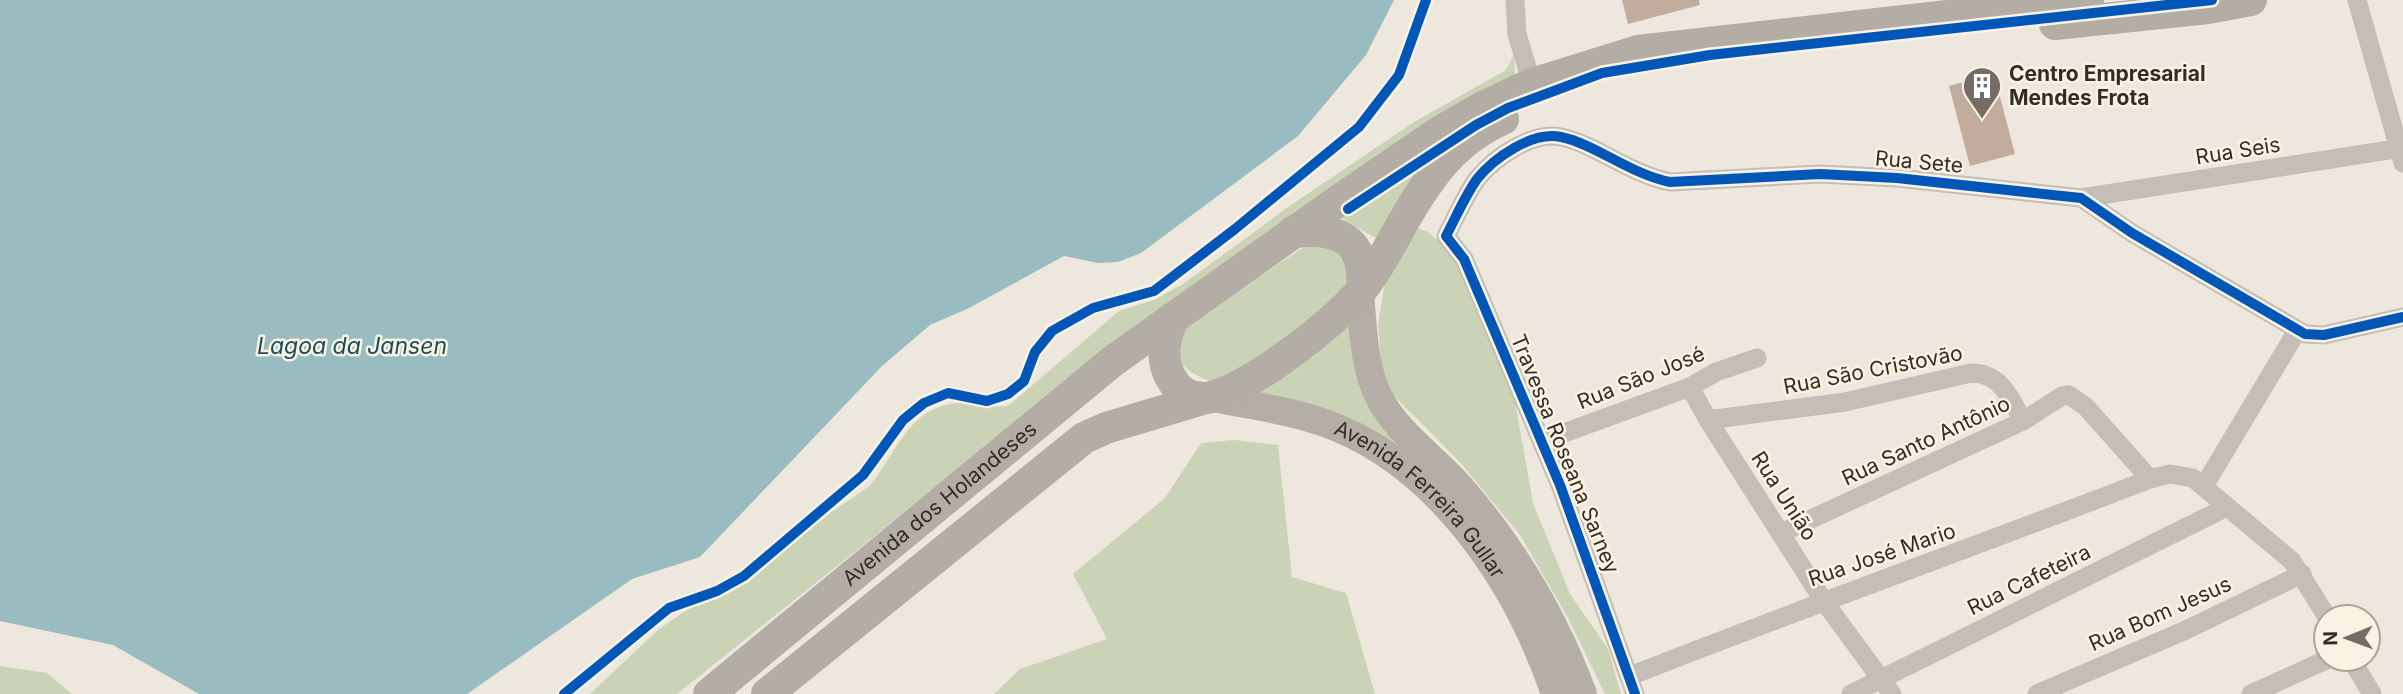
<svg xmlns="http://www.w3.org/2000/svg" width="2403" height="694" viewBox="0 0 2403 694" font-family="Inter,sans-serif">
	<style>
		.green { fill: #cbd3b6 }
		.water { fill: #98bcbf }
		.building { fill: #c2ac9d }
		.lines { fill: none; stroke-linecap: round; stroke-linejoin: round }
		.street { stroke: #c5beb6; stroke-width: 19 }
		.secondary { stroke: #b5aea7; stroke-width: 28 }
		.primary { stroke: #b3ada6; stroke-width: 32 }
		.cycleway-casing { stroke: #faf2e3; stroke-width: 15 }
		.cycleway { stroke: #0057b8; stroke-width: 10 }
		.labels { text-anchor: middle; stroke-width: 5; stroke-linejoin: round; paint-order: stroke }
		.poi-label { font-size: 21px; font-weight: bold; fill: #352c25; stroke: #faf2e3; text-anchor: start }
		.street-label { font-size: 21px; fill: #352c25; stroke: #faf2e3 }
		.water-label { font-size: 23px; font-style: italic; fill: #184f59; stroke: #faf2e3 }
	</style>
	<rect width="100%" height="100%" fill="#ede7dd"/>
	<g class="green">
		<path d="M 1514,55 L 1515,77 L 1118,341 L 677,694 L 590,694 L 659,629 L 870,486 C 897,453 908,407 958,403 C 975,402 990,408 1008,406 L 1119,311 L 1154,300 L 1183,284 L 1291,205 L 1414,122 L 1506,70 Z"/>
		<polygon points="1415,157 1431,159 1379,240 1334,214"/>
		<polygon points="1412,226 1428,232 1453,254 1513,391 1533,503 1570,594 1608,649 1621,694 1605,694 1567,616 1520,535 1459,461 1393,395 1381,363 1378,324 1385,282"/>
		<path d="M 1310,243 L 1330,243 L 1350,268 L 1344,289 L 1263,358 L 1212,382 C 1178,369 1168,356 1189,323 Z"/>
		<polygon points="1353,313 1399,442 1384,444 1245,397"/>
		<polygon points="1235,440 1278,445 1292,577 1346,593 1375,694 994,694 1020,669 1107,639 1073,574 1165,498 1201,443"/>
		<polygon points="0,666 47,673 72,694 0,694"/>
	</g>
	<polygon class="water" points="0,0 1394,0 1366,55 1298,136 1141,253 1118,262 1098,263 1064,256 969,308 930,325 882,366 700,557 632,579 467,694 199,694 113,645 0,621"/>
	<g class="building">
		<polygon points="1622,0 1699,0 1700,5 1628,24"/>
		<polygon points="1994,74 2015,154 1970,166 1949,86"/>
	</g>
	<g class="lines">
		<g class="street">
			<polyline points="1515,0 1517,34 1532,84"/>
			<polyline points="2357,0 2403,163"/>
			<polyline points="2081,198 2403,148"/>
			<polyline points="1690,387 1708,420 1823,600 1892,694"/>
			<path d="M 1708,420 L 1845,402 L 1971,373 C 2001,373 2010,398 2023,421"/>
			<polyline points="1542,441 1690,387 1716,372 1757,358"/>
			<polyline points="2204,486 2297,331"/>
			<polyline points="1781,533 2023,421 2062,396 2069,395 2086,407 2150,479 2170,474 2193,478 2292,561 2327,617"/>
			<polyline points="2351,659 2372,694"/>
			<path d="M 1630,676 C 1802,608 1977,546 2150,479"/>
			<path d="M 1635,694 L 1560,485 L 1464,259 L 1446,236 C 1456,217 1465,196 1477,179 C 1494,158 1532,131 1561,137 C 1595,144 1630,174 1670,182 L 1820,174 L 1897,178 L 2081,198 L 2132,233 L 2305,334 L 2324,335 L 2403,317"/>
			<polyline points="1851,694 2227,507"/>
			<polyline points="2037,694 2186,630 2302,574"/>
			<polyline points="2251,694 2328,659"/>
		</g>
		<g class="secondary">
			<path d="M 1360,292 C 1363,326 1363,365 1379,397 C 1396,432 1435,458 1461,488 C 1515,550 1554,616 1583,694"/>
			<path id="s1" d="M 1210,397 C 1246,405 1284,409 1319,421 C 1437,460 1517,582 1555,694"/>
		</g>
		<g class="primary">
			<polyline points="2055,24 2208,8 2251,0"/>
			<path d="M 1293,232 C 1337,227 1366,238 1362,288"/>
			<path d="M 1174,317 C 1164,336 1160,359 1171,378 C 1178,391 1191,399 1206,398 C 1243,394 1335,323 1359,293 C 1387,259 1403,215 1430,180 C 1448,154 1474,132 1503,119"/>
			<path id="s2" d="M 709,694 L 1113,361 L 1338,201 L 1441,131 L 1481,108 L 1532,84 L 1638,51 L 2088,0"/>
			<polyline points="767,694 1084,438 1106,428 1206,398"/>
		</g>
		<g class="cycleway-casing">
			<g id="cycleway">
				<polyline points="1348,209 1476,125 1508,108 1602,73 1710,55 2212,0"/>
				<polyline points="564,694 669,608 717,591 744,576 863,475 903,420 924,403 948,393 987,401 1008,394 1024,381 1035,352 1052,331 1093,308 1154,291 1235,229 1359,127 1399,75 1426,0"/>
				<path d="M 1635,694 L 1560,485 L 1464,259 L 1446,236 C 1456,217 1465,196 1477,179 C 1494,158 1532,131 1561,137 C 1595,144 1630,174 1670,182 L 1820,174 L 1897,178 L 2081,198 L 2132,233 L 2305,334 L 2324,335 L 2403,317"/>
			</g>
		</g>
		<use href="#cycleway" class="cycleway"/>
	</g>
	<defs>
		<g id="building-pin" transform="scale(2.0125)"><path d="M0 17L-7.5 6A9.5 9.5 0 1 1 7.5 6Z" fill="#756d65" stroke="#faf2e3"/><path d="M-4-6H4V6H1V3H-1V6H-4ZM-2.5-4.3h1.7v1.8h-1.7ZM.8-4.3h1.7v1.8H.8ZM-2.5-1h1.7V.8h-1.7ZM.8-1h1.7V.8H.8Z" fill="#fff"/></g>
	</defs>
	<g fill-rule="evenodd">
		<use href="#building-pin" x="1982" y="86"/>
	</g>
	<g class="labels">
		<g class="poi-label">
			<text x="2009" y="81">Centro Empresarial<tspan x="2009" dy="24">Mendes Frota</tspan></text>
		</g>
		<g class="street-label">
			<text transform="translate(2238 151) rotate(-9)" y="7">Rua Seis</text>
			<text transform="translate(1919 162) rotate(5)" y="7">Rua Sete</text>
			<text transform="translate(1873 370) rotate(-11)" y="7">Rua São Cristovão</text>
			<text transform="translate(1641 378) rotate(-22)" y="7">Rua São José</text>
			<text transform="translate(1926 441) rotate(-25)" y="7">Rua Santo Antônio</text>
			<text transform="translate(1565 454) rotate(68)" y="7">Travessa Roseana Sarney</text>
			<text transform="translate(1784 496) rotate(57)" y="7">Rua União</text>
			<text dy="7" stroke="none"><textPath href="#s2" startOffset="299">Avenida dos Holandeses</textPath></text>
			<text dy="7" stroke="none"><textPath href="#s1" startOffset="242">Avenida Ferreira Gullar</textPath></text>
			<text transform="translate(1882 555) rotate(-19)" y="7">Rua José Mario</text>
			<text transform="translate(2029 580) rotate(-26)" y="7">Rua Cafeteira</text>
			<text transform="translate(2160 614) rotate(-24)" y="7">Rua Bom Jesus</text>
		</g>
		<g class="water-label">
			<text x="352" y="354">Lagoa da Jansen</text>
		</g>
	</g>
	<g transform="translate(2347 638) rotate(269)"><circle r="33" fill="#faf2e3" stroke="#aba397" stroke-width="2"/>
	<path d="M0-5L12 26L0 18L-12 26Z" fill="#756d65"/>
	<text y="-10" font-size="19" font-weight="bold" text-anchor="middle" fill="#352c25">N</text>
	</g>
</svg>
